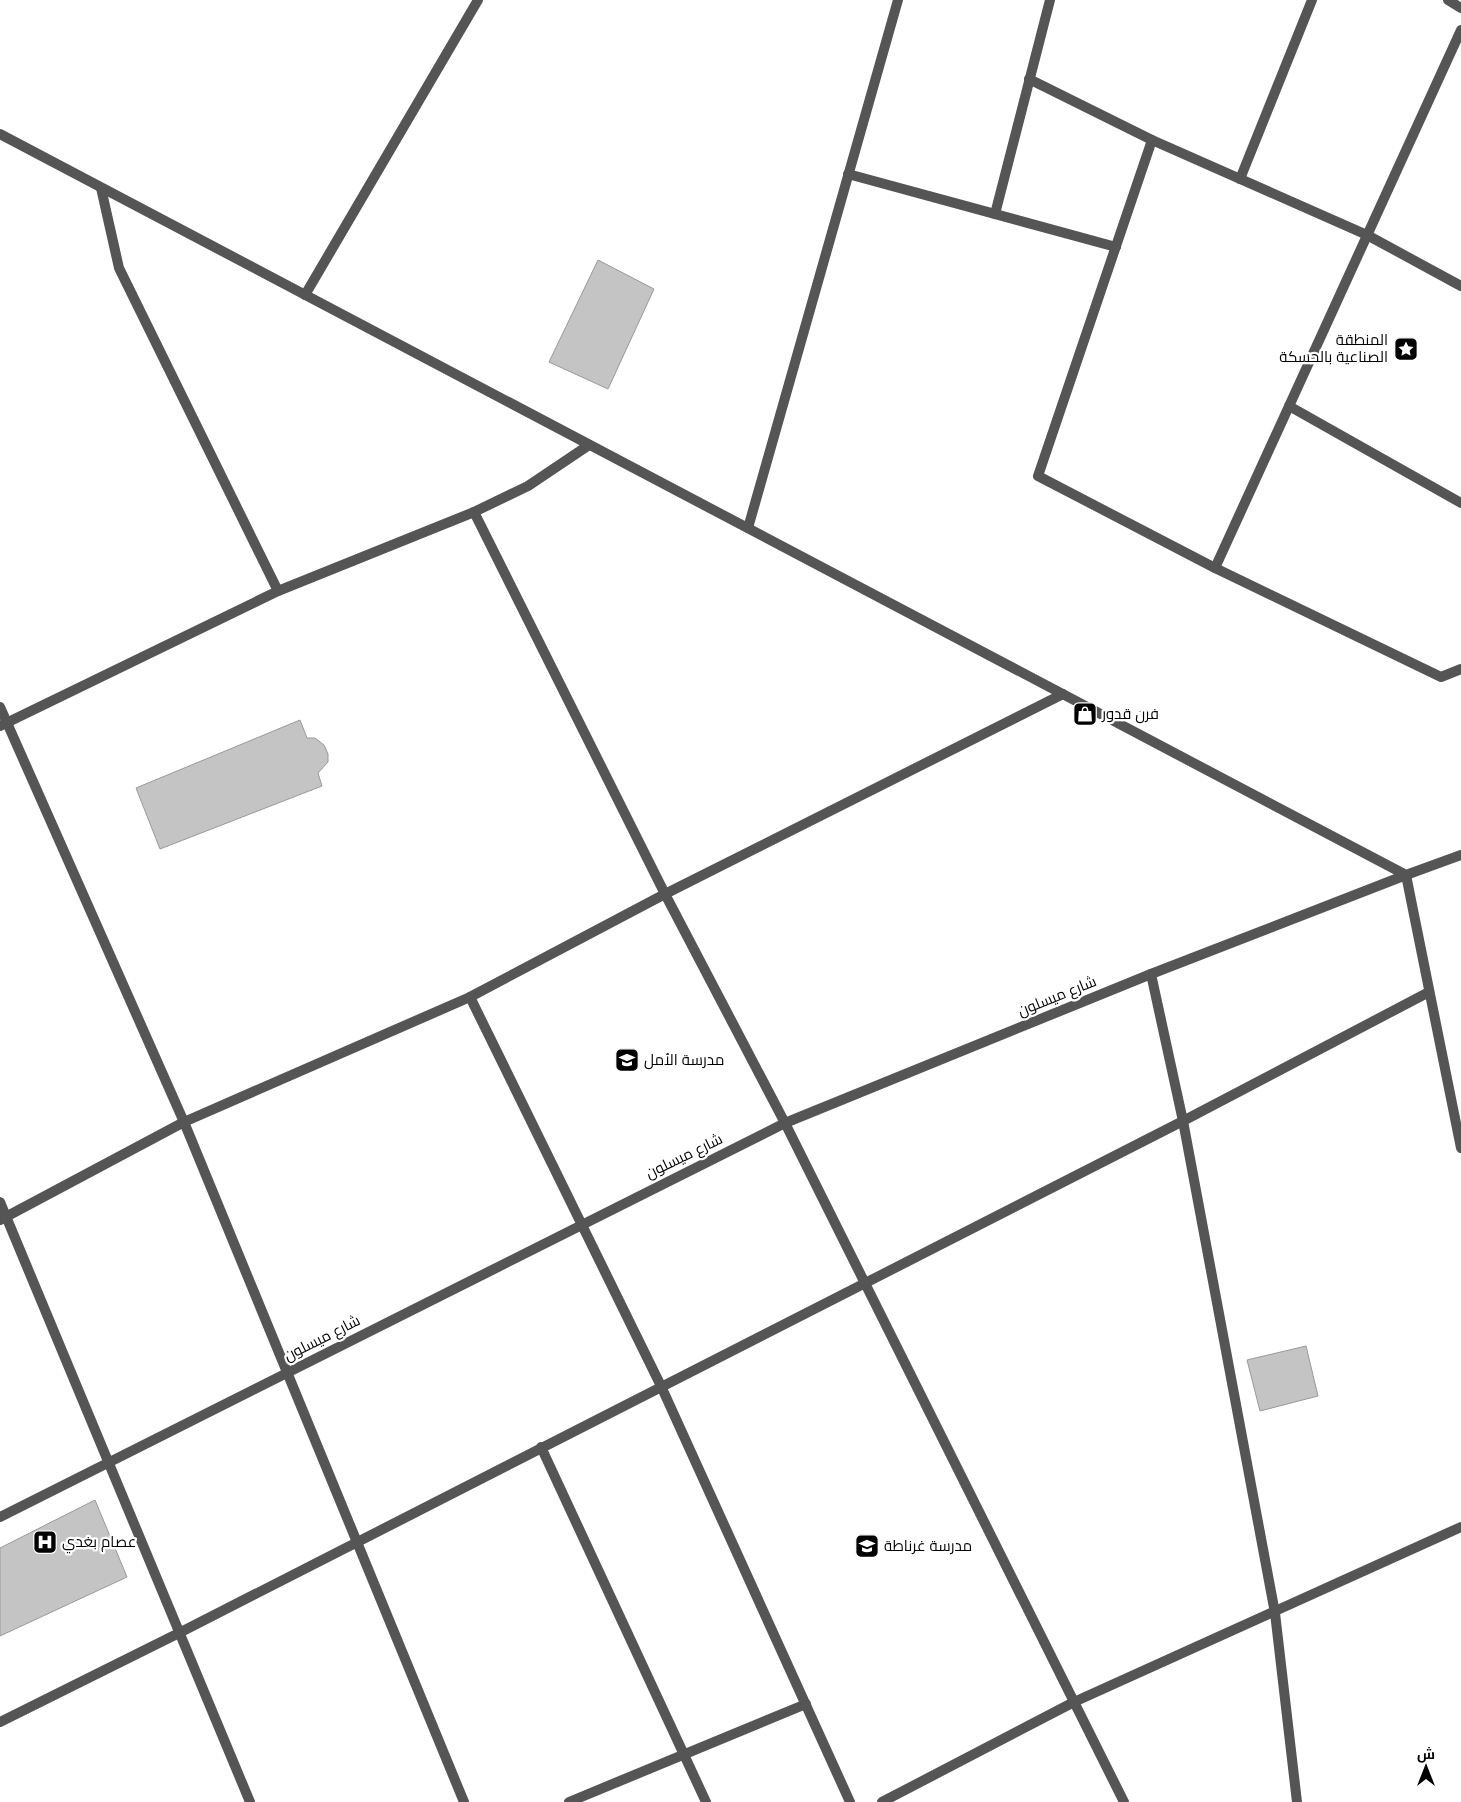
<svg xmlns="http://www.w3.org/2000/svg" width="1461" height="1802" viewBox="0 0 1461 1802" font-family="'Varela Round',Cairo,sans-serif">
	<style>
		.building { fill: #c4c4c4; stroke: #999 }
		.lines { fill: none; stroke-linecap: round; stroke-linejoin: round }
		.service { stroke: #555; stroke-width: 10 }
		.minor { stroke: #555; stroke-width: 10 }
		.tertiary { stroke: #555; stroke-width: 10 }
		.labels { text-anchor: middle; stroke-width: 4.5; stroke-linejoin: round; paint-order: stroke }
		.poi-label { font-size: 15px; fill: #000; stroke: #fff; text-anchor: start }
		.street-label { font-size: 15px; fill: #000; stroke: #fff }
	</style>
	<rect width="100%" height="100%" fill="#fff"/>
	<g class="building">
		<polygon points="598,260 654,289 608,389 549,362"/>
		<polygon points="300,720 307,738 315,738 324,745 328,754 328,762 318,773 322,786 160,849 136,788"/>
		<polygon points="1306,1346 1318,1396 1260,1411 1247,1360"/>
		<polygon points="95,1500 127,1577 0,1636 0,1548"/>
	</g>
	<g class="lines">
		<g class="service">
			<polyline points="1448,0 1461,8"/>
			<polyline points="1029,79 1152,140 1367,235 1461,286"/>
			<polyline points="1152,140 1038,476 1215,568 1441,677 1461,669"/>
			<polyline points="848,174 1116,247"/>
			<polyline points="1240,179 1312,0"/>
			<polyline points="995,214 1050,0"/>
			<polyline points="1215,568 1461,30"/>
		</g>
		<g class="minor">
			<polyline points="101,188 119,268 278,591"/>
			<polyline points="305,295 478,0"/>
			<polyline points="1289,406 1461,503"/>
			<polyline points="474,512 665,894 785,1123 1124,1802"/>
			<polyline points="748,528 898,0"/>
			<polyline points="0,707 184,1122 464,1802"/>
			<polyline points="0,726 278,591 474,512 528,486 589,445"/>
			<polyline points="1151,974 1183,1121 1275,1613 1297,1802"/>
			<polyline points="470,997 661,1386 850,1802"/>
			<polyline points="0,1202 250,1802"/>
			<polyline points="0,1220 184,1122 470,997 665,894 1063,694"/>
			<polyline points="541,1447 706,1802"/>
			<polyline points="0,1517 785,1123 1151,974 1406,875"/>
			<polyline points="0,1722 179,1633 1183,1121 1429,992"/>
			<polyline points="569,1802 806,1704"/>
			<polyline points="882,1802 1074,1702 1461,1527"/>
		</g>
		<g class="tertiary">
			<polyline points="0,134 1406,875 1461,855"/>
			<polyline points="1406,875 1461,1148"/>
		</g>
	</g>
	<defs>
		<g id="sight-square" transform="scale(1.25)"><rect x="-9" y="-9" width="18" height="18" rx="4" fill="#000" stroke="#fff"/><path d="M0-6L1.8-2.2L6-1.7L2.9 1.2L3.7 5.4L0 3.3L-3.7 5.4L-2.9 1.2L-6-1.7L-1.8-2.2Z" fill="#fff"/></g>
		<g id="shop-square" transform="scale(1.25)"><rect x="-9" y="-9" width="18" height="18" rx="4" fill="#000" stroke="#fff"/><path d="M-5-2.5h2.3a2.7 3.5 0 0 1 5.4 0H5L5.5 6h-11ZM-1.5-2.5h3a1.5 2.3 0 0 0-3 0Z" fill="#fff"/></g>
		<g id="school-square" transform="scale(1.25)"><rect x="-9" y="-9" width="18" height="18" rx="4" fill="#000" stroke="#fff"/><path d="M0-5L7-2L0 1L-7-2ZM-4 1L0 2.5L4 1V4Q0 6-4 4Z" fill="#fff"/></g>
		<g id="hospital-square" transform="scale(1.25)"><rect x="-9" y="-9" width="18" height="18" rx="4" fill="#000" stroke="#fff"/><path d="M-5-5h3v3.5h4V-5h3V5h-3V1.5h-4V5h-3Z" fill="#fff"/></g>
	</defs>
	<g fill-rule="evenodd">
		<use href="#sight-square" x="1406" y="349"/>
		<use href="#shop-square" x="1085" y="714"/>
		<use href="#school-square" x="627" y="1060"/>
		<use href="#hospital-square" x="45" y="1542"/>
		<use href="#school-square" x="867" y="1546"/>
	</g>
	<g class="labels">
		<g class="poi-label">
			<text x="1388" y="345" text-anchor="end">المنطقة<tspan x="1388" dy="17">الصناعية بالحسكة</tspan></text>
			<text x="1102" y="719">فرن قدور</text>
			<text x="644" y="1065">مدرسة الأمل</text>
			<text x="62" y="1547">عصام بغدي</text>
			<text x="884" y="1551">مدرسة غرناطة</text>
		</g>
		<g class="street-label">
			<text transform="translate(1057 996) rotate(-22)" y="5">شارع ميسلون</text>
			<text transform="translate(684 1156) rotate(-26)" y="5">شارع ميسلون</text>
			<text transform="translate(322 1338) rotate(-27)" y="5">شارع ميسلون</text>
		</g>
	</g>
	<g transform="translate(1426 1767)" stroke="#ffffff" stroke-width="4" paint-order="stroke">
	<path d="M0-4L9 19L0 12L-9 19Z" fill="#000000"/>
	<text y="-8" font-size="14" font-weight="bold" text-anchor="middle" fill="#000000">ش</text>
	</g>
</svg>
